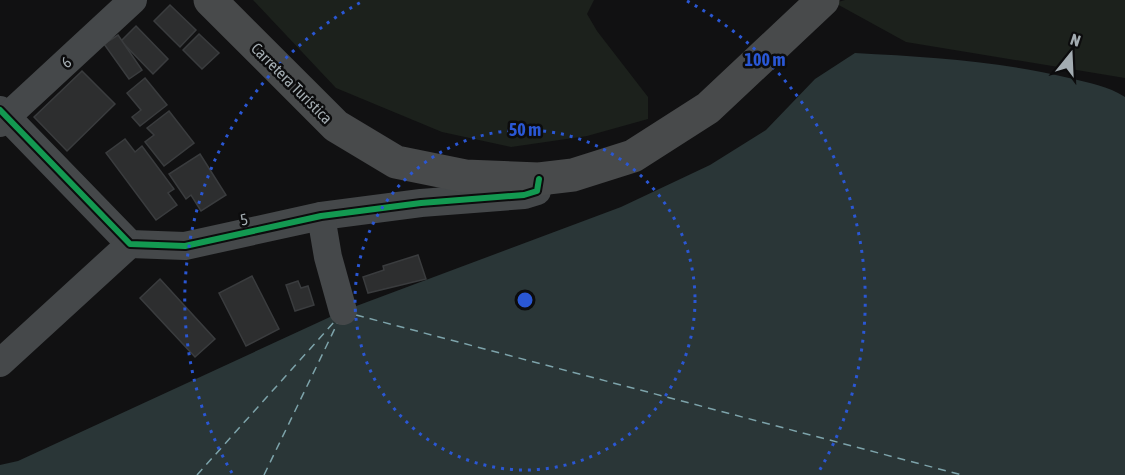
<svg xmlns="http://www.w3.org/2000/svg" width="1125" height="475" viewBox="0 0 1125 475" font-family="'Asap Condensed',sans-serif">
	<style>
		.green { fill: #1c211c }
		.water { fill: #2a3637 }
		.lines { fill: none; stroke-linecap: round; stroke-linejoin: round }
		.ferry { stroke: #7da3aa; stroke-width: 1.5; stroke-dasharray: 8 6; stroke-linecap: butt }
		.building { fill: #2d2e2f; stroke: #3a3c3e; stroke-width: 1.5 }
		.minor { stroke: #45484a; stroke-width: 28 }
		.major { stroke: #484a4b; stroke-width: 33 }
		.cycleway-casing { stroke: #0c0c0d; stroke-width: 10 }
		.cycleway { stroke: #139951; stroke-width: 6 }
		.ring { fill: none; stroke: #2a57d4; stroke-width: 3; stroke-dasharray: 3 6 }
		.labels { text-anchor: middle; stroke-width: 5; stroke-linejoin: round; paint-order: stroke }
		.street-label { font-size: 16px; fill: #a3acb1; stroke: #0c0c0d }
		.centre { fill: #2a57d4; stroke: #0c0c0d; stroke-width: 3 }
		.ring-label { font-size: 18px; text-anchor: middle; font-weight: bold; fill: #2a57d4; stroke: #0c0c0d; stroke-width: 5; stroke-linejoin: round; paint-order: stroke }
	</style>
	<rect width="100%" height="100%" fill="#111112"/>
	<g class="green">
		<polygon points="253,0 594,0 587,14 597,31 648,97 648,119 587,136 511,147 442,132 336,88"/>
		<polygon points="845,0 1125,0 1125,78 906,42 835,3"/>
	</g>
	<path class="water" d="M 855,53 C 928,57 999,61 1069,78 C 1089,83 1108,86 1125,97 L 1125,475 L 0,475 L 0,465 L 18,461 L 343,311 L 621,207 L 710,165 L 766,130 L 815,79 Z"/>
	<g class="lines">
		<g class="ferry">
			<polyline points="356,315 962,475"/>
			<polyline points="197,475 335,321"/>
			<polyline points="264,475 338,322"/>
		</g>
	</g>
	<g class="building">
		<polygon points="170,5 196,30 180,47 154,21"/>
		<polygon points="136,26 168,59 153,74 121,41"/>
		<polygon points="199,34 219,53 202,69 183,50"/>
		<polygon points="118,35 142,70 129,79 104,44"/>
		<polygon points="82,71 115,104 67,151 34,117"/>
		<polygon points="145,78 167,105 140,126 132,117 141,110 127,93"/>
		<polygon points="169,111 194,143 164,166 145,142 154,135 147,128"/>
		<polygon points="125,139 135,152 142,146 174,189 168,193 177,205 156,220 106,153"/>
		<polygon points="200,154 226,195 201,211 191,195 186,199 169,174"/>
		<polygon points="418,255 426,279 368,293 363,277 384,270 383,266"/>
		<polygon points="252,276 279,329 246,346 219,293"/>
		<polygon points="160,279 215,339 195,357 140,298"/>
		<polygon points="298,281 301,288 308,286 314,305 295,311 286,285"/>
	</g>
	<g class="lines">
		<g class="minor">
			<polyline points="0,110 130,244 185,246 321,216 421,203 524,195 537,191 539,179"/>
			<polyline points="0,123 133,0"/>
			<polyline points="321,216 328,257 343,311"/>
			<polyline points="0,363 130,244"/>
		</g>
		<polyline class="major" points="210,0 336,126 396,162 465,176 539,179 573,175 633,156 708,108 823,0"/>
		<g class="cycleway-casing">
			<polyline id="cycleway" points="0,110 130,244 185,246 321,216 421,203 524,195 537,191 539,179"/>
		</g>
		<use href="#cycleway" class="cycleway"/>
	</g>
	<g class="ring">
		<circle cx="525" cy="300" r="170"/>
		<path d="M232 473A340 340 0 0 1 363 1M687 1A340 340 0 0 1 818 473"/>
	</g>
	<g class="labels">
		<g class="street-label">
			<text transform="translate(66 62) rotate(-43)" y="6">6</text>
			<text transform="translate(292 83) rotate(45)" y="6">Carretera Turística</text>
			<text transform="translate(244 219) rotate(-12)" y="6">5</text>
		</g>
	</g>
	<circle cx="525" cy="300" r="9" class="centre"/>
	<g class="ring-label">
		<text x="765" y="66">100 m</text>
		<text x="525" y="136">50 m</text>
	</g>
	<g transform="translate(1071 54) rotate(18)" stroke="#0c0c0d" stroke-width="4.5" paint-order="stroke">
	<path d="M0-4.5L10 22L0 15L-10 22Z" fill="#a3acb1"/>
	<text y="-9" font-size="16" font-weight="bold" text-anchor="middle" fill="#a3acb1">N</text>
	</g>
</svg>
